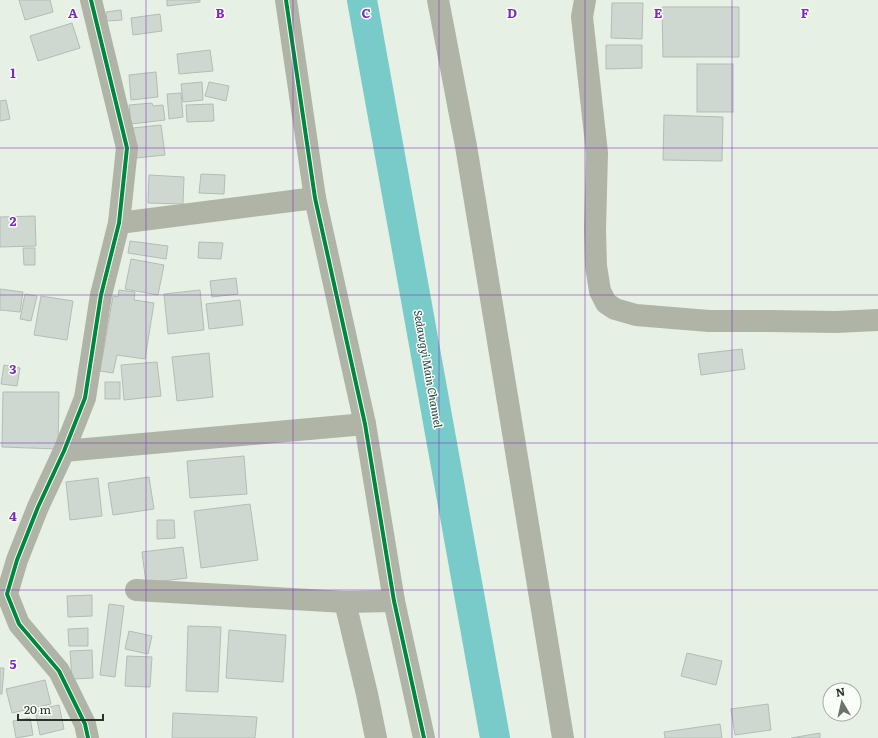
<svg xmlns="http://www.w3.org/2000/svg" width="878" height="738" viewBox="0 0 878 738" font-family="Literata,serif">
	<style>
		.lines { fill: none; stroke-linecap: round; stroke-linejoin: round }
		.canal { stroke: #79cbc9; stroke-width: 30 }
		.building { fill: #ced8d0; stroke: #b3bdb6 }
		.minor { stroke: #b0b4a7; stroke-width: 22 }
		.tertiary { stroke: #b0b4a7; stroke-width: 22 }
		.cycleway-casing { stroke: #fafef9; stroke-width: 6 }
		.cycleway { stroke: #00873e; stroke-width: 4 }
		.grid { fill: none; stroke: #7b2cbf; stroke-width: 1; stroke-opacity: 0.55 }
		.labels { text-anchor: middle; stroke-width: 3; stroke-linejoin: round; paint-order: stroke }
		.water-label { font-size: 11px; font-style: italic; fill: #264040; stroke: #fafef9 }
		.grid-label { font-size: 13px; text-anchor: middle; font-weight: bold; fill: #7b2cbf; stroke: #fafef9; stroke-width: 3; stroke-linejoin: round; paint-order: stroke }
	</style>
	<rect width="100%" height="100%" fill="#e6f0e4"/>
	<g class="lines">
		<polyline class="canal" points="362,0 495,738"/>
	</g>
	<g class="building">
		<polygon points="19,0 50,0 53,12 25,20"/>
		<polygon points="167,0 200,0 200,2 167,6"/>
		<polygon points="612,3 643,3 642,39 611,38"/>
		<polygon points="662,7 739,7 739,57 663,57"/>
		<polygon points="121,10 122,20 107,21 106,12"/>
		<polygon points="160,14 162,31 133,35 131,18"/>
		<polygon points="72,23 80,48 38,61 30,36"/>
		<polygon points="606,45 642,45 642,68 606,69"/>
		<polygon points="210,50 213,71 179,74 177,54"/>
		<rect x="697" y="64" width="36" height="48"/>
		<polygon points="156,72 158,97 131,100 129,75"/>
		<polygon points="202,82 203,100 183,102 181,84"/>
		<polygon points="209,82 229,86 226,101 205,96"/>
		<polygon points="181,93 183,117 169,119 167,94"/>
		<polygon points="6,100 10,119 0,121 0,101"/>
		<polygon points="152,103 153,106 163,105 165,120 131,124 129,105"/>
		<polygon points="213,104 214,121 187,122 186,105"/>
		<polygon points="664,115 723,117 722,161 663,160"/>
		<polygon points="161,125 165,155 136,158 133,128"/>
		<polygon points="201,174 225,175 224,194 199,193"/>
		<polygon points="149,175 184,177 183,204 148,203"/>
		<polygon points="35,216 36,246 0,247 0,217"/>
		<polygon points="130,241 168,246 166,259 128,253"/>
		<polygon points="199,242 223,243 221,259 198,258"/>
		<polygon points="23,248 35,248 35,265 24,265"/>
		<polygon points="131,259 164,265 158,295 125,289"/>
		<polygon points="236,278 238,294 212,297 210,281"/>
		<polygon points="0,289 23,292 20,312 0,310"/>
		<polygon points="119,290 135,292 134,300 154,303 145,359 117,355 113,373 100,371 113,296 118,297"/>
		<polygon points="200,290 204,330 168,334 164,294"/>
		<polygon points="25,294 37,296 31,321 20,319"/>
		<polygon points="41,296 73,301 67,340 34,335"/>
		<polygon points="240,300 243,325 209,329 206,304"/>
		<polygon points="742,349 745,369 701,375 698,354"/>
		<polygon points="209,353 213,397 177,401 172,357"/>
		<polygon points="157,362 161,396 124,400 121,365"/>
		<polygon points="4,365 20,368 17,386 1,384"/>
		<rect x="105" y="382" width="15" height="17"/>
		<polygon points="3,392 59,392 58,449 2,447"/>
		<polygon points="244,456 247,494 190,498 187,461"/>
		<polygon points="149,477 154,509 113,515 108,483"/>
		<polygon points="98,478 102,516 70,520 66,482"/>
		<polygon points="250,504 258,560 201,568 194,511"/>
		<polygon points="157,520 174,520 175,538 157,539"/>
		<polygon points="183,547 187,578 146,583 142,552"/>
		<polygon points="92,595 92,616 68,617 67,596"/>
		<polygon points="109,604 124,606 115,677 100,675"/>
		<polygon points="188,626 221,627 218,692 186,691"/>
		<polygon points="88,628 88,646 69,646 68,629"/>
		<polygon points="229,630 286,635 283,682 226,678"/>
		<polygon points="129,631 152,636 148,654 125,649"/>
		<polygon points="92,650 93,678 72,679 70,651"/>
		<polygon points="687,653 722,661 716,685 681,676"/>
		<polygon points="127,656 152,657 150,687 125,686"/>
		<polygon points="0,668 4,668 2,694 0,694"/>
		<polygon points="45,680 51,704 12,713 6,689"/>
		<polygon points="768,704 771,730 735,735 731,709"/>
		<polygon points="59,705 64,729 40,735 35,710"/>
		<polygon points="173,713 257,717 255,738 172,738"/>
		<polygon points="30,718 33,735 16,738 13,721"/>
		<polygon points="720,724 722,738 665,738 664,732"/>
		<polygon points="820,733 820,738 791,738"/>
	</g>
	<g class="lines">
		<g class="minor">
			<polyline points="438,0 466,146 563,738"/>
			<polyline points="585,0 582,17 597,153 595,230 596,266 600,291 606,303 615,309 636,315 709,321 769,321 836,322 878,320"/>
			<polyline points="119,223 315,198"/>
			<polyline points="64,451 365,424"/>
			<polyline points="136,590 345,602 394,601"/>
			<polyline points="345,602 367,694 376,738"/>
			<polyline points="88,738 85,724 59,671 19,624 7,594 17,560 38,507 64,451 85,398 101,295 119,223 127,148 91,0"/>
		</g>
		<polyline class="tertiary" points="286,0 315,198 365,424 394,601 424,738"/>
		<g class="cycleway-casing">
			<g id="cycleway">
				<polyline points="286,0 315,198 365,424 394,601 424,738"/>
				<polyline points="88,738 85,724 59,671 19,624 7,594 17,560 38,507 64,451 85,398 101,295 119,223 127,148 91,0"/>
			</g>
		</g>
		<use href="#cycleway" class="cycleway"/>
	</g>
	<path class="grid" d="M 146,0 L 146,738M 293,0 L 293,738M 439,0 L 439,738M 585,0 L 585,738M 732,0 L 732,738M 0,148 L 878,148M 0,295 L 878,295M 0,443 L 878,443M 0,590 L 878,590"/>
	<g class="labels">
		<g class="water-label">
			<text transform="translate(428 369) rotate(80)" y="4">Sedawgyi Main Channel</text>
		</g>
	</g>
	<g class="grid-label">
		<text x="73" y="18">A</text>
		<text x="220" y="18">B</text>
		<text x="366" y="18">C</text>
		<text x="512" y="18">D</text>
		<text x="658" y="18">E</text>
		<text x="805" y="18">F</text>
		<text x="13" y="78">1</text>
		<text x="13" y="226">2</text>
		<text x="13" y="374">3</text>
		<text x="13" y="521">4</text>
		<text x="13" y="669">5</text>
	</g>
	<g transform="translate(842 702) rotate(351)"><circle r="19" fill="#fafef9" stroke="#a7aca6"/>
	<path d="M0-3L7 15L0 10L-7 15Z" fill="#6c746a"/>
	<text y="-6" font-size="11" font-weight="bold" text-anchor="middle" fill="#2b3229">N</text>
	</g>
	<path d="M18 714v6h85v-6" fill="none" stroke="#2b3229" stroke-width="2"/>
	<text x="24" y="714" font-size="12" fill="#2b3229" stroke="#fafef9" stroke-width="3" paint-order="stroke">20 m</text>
</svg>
